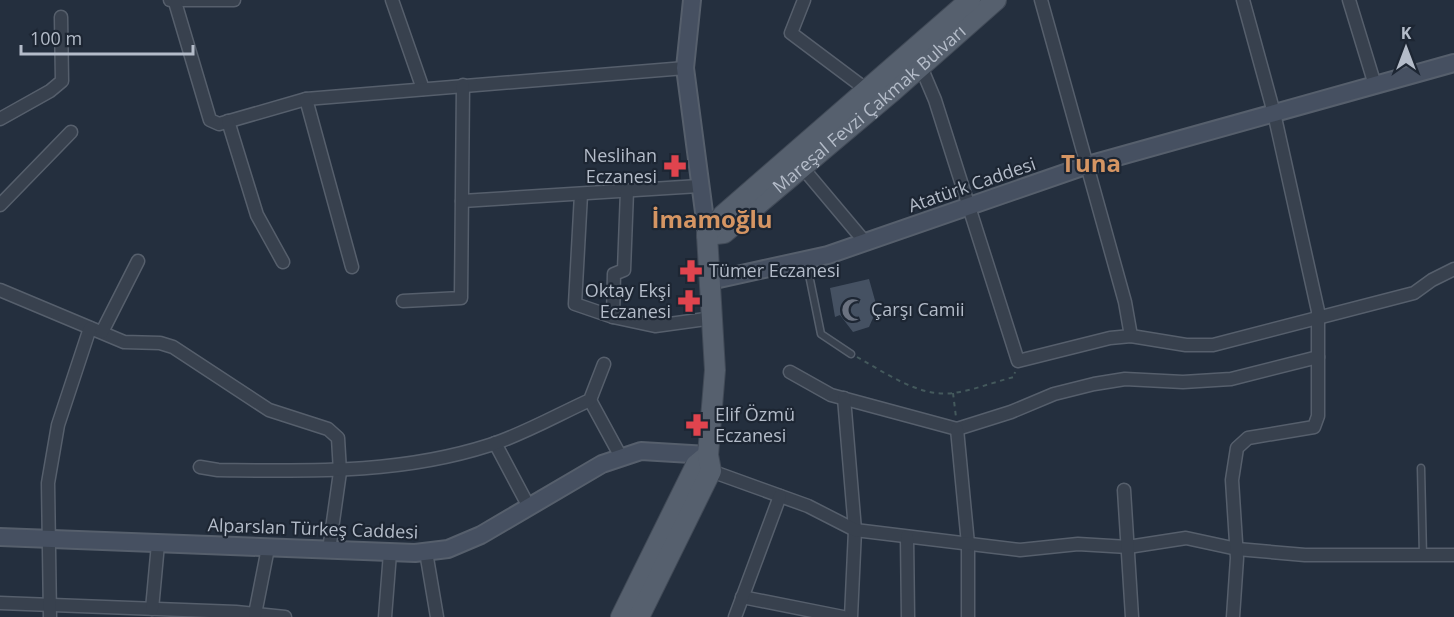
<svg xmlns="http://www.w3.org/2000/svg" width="1454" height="617" viewBox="0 0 1454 617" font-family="'Open Sans',sans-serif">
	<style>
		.building { fill: #455162 }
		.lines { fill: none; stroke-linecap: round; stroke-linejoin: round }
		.lane-casing { stroke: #565f6c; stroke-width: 9 }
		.street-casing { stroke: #565f6c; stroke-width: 15 }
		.secondary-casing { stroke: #565f6c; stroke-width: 20 }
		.primary-casing { stroke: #414a57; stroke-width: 22 }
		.path { stroke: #44595c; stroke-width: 2; stroke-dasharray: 4.5 4.5; stroke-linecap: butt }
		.lane { stroke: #38414e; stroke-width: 6 }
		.street { stroke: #38414e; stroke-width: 12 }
		.secondary { stroke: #465061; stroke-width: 16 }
		.primary { stroke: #56606e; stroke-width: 20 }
		.labels { text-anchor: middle; stroke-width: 4.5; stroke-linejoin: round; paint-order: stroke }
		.street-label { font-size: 18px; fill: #b4bcc9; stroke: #1d2633 }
		.poi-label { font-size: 18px; fill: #b4bcc9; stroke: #1d2633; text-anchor: start }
		.district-label { font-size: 24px; font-weight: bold; fill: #d59563; stroke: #1d2633 }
	</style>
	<rect width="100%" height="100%" fill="#242f3e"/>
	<polygon class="building" points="869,279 876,304 871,305 873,318 869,327 853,332 840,315 835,317 830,288"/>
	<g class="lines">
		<g class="lane-casing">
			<g id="lane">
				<polyline points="806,260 821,334 851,354"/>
				<polyline points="1421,468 1423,556"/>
			</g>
		</g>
		<g class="street-casing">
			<g id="street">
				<polyline points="170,0 234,0"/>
				<polyline points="392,0 423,89"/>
				<polyline points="804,0 791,33 867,90"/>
				<polyline points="1041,0 1125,302 1131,336"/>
				<polyline points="1349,0 1375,85"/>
				<polyline points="175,2 210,120 219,124 306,99 685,68"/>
				<polyline points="921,67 935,100 1018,361 1110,338 1131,336 1186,345 1213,345 1414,293 1432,280 1454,269"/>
				<polyline points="306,99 352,267"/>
				<polyline points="0,119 50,91 62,81 61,17"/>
				<polyline points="228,121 257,215 283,262"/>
				<polyline points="802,167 865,242"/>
				<polyline points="581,194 575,304 613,317 655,326 713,318"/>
				<polyline points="462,201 699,186"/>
				<polyline points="0,205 71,132"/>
				<polyline points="0,290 124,342 160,343 173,347 269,410 328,429 338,438 340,472 329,550"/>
				<polyline points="403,301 461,298 463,85"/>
				<polyline points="613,317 614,274 624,270 627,191"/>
				<polyline points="102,332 138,261"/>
				<polyline points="790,372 831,395 957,429 1011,412 1054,394 1094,384 1125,379 1183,382 1231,379 1318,357"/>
				<polyline points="844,398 855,530 851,617"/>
				<polyline points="590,400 621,457"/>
				<polyline points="957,429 968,544 968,617"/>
				<polyline points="495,443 529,507"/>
				<path d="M 200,467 L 218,470 C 311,471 400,474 490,445 C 524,434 557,415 590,400 L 604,364"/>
				<polyline points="711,471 808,506 855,530 1020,550 1078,544 1128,547 1186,538 1237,549 1305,555 1454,555"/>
				<polyline points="1124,490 1132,617"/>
				<polyline points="907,537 908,617"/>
				<polyline points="426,552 437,617"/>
				<polyline points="742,597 843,617"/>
				<polyline points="0,603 236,612 285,617"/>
				<polyline points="152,609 158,544"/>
				<polyline points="255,614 268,548"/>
				<polyline points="50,617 48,483 58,425 90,328"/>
				<polyline points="385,617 390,553"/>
				<polyline points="735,617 780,496"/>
				<polyline points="1233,617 1237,558 1232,480 1237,448 1248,438 1314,427 1318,416 1318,311 1274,113 1243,0"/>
			</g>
		</g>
		<g class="secondary-casing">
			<g id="secondary">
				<polyline points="692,0 685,68 707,235"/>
				<polyline points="710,281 828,255 1088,165 1454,63"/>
				<polyline points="0,537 415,553 448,549 481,535 602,464 641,451 708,455"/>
			</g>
		</g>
		<g class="primary-casing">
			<g id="primary">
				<path id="s1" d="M 707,235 L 724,233 L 894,90 L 996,0"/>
				<polyline points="707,235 723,215 970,0"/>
				<polyline points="621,617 696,465 708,455"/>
				<polyline points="639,617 711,471 708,455 715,370 707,235"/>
			</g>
		</g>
		<g class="path">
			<path d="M 857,357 C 886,373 920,398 954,393 C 974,390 994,382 1014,377 L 1015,372"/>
			<polyline points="953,393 956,417"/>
		</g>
		<use href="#lane" class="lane"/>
		<use href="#street" class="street"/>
		<use href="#secondary" class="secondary"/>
		<use href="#primary" class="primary"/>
	</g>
	<defs>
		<g id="pharmacy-bare" transform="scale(1.8)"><path d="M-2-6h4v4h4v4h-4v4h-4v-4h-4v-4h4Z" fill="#e0444e" stroke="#1d2633" stroke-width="2.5" paint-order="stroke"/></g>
		<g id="mosque-bare" transform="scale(1.8)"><path d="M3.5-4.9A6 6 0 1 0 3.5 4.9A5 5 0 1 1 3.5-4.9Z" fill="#6b7280" stroke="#1d2633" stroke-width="2.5" paint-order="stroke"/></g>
	</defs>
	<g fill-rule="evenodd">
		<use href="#pharmacy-bare" x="675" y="166"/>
		<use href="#pharmacy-bare" x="691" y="271"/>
		<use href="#pharmacy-bare" x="689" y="301"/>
		<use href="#mosque-bare" x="853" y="310"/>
		<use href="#pharmacy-bare" x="697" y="425"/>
	</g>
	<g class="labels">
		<g class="street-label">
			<text dy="6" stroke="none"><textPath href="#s1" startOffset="208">Mareşal Fevzi Çakmak Bulvarı</textPath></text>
			<text transform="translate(972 185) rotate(-19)" y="6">Atatürk Caddesi</text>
			<text transform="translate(313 529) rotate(2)" y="6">Alparslan Türkeş Caddesi</text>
		</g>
		<g class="poi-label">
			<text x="657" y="162" text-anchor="end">Neslihan<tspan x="657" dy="21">Eczanesi</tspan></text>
			<text x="709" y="277">Tümer Eczanesi</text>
			<text x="671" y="297" text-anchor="end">Oktay Ekşi<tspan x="671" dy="21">Eczanesi</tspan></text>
			<text x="871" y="316">Çarşı Camii</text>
			<text x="715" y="421">Elif Özmü<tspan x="715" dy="21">Eczanesi</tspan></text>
		</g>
		<g class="district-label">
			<text x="1091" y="172">Tuna</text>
			<text x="712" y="228">İmamoğlu</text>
		</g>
	</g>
	<g transform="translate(1406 48)" stroke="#1d2633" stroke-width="4.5" paint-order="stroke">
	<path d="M0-4.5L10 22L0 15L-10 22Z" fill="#b4bcc9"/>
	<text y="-9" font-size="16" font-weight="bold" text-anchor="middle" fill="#b4bcc9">K</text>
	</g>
	<path d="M21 45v9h172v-9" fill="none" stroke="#b4bcc9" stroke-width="3"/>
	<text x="30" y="45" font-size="18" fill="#b4bcc9" stroke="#1d2633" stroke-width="4.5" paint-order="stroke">100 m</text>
</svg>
